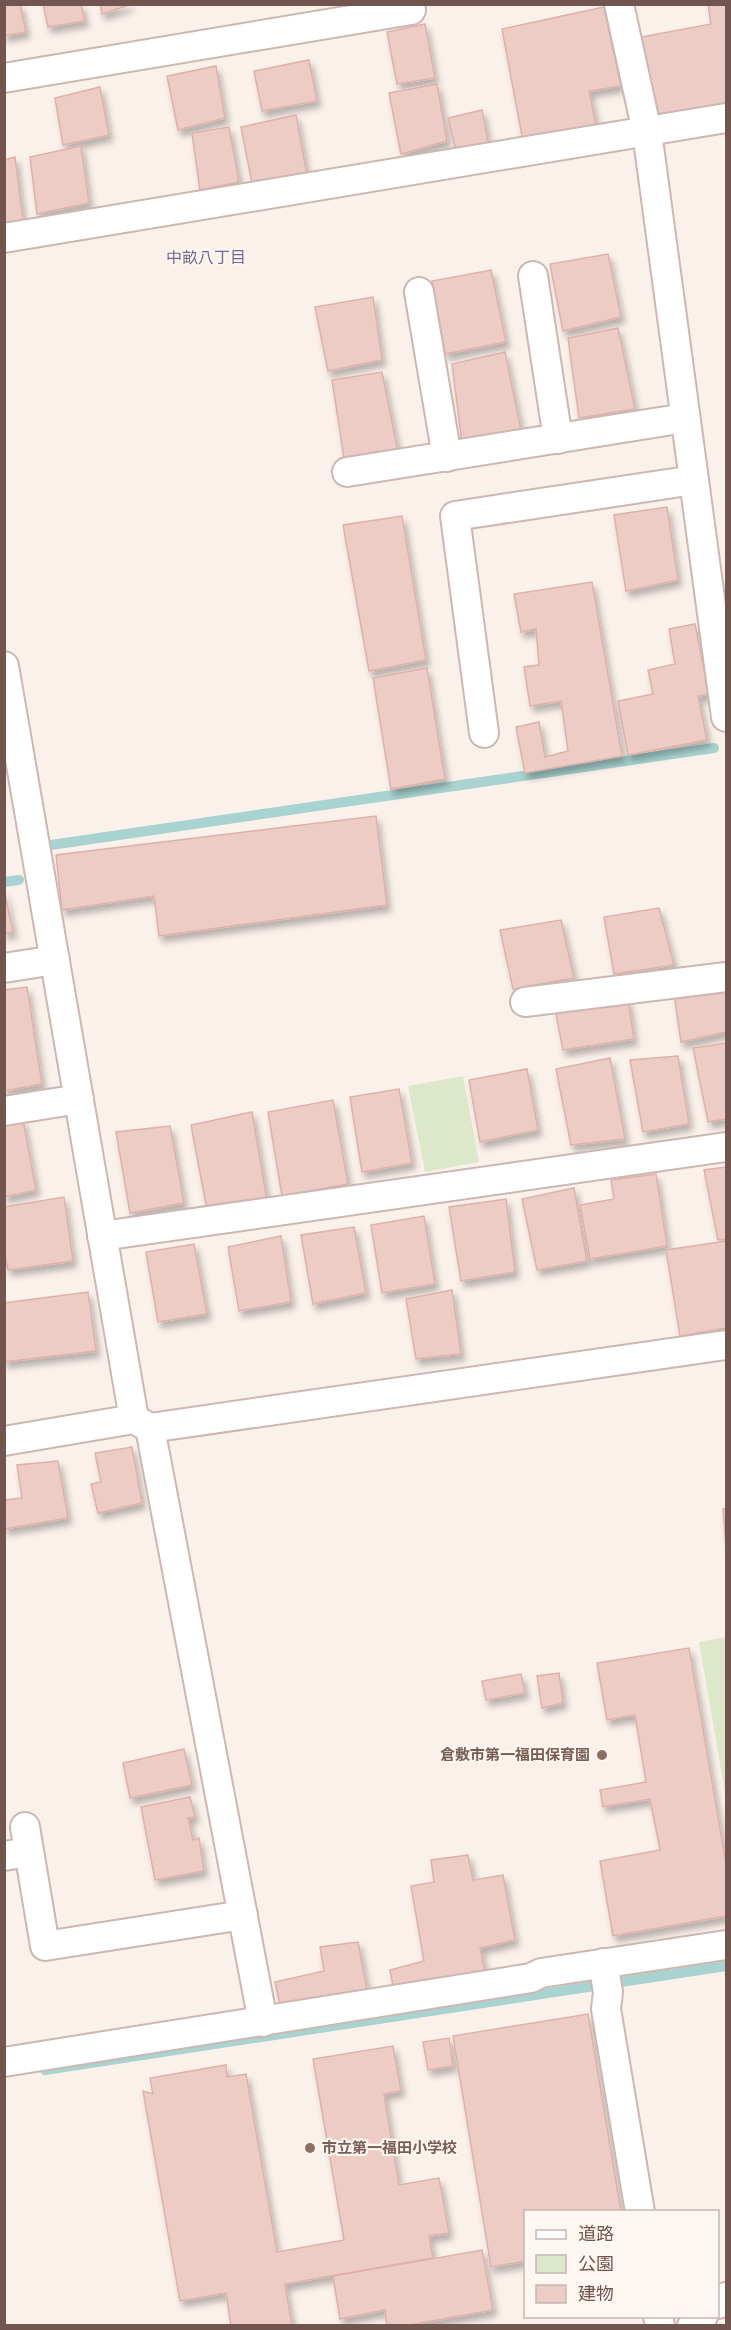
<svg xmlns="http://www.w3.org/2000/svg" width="731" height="2330" viewBox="0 0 731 2330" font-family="Raleway,'Noto Sans JP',sans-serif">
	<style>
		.green { fill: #dde7ca }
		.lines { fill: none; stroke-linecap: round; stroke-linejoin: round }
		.stream { stroke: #a8d3d0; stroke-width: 10 }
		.building { fill: #edccc6; stroke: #deb0a8; stroke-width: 1.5; filter: url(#shadow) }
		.street-casing { stroke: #ccb7b2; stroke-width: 32 }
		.street { stroke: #fff; stroke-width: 28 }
		.education-dot { fill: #8d6e63; stroke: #fdf6f1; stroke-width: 2 }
		.labels { text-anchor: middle; stroke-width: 4.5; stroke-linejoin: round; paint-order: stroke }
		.education-label { font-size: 15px; font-weight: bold; fill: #785e54; stroke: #fdf6f1; text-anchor: end }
		.neighbourhood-label { font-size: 16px; fill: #79688e; stroke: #fdf6f1 }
	</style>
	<defs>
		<filter id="shadow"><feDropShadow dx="3.5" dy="6" stdDeviation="3" flood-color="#0004"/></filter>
	</defs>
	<rect width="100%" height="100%" fill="#fbf1eb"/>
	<g class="green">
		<polygon points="463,1076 479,1162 425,1172 408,1086"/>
		<polygon points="726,1637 726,1799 699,1642"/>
	</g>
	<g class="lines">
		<g class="stream">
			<polyline points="44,846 714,748"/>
			<polyline points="4,882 19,880"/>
			<polyline points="45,2070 726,1966"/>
		</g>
	</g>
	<g class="building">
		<polygon points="4,4 20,4 26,32 4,36"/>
		<polygon points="43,4 81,4 85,21 48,27"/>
		<polygon points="100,4 132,4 102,14"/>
		<polygon points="708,4 726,4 726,110 653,121 636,38 711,24"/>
		<polygon points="604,7 621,86 589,91 598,134 524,147 502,29"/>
		<polygon points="425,24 435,78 397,84 387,32"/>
		<polygon points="309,60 317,101 262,111 254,71"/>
		<polygon points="216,66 225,118 178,130 167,76"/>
		<polygon points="437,84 447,141 401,154 389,93"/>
		<polygon points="100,87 109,135 63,145 55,98"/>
		<polygon points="482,110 490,152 458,158 448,118"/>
		<polygon points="296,115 307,175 253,188 241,127"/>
		<polygon points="229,127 239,182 200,190 192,133"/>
		<polygon points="81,146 89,203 37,214 30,157"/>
		<polygon points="15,157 23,221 4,224 4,160"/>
		<polygon points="608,254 621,317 563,331 550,264"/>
		<polygon points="491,270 506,342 445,354 432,281"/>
		<polygon points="373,297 382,360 328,371 315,307"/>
		<polygon points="618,328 635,409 579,418 568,338"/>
		<polygon points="505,352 521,430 462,443 452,364"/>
		<polygon points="382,372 398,452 344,458 332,380"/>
		<polygon points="667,507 678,580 626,591 614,515"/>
		<polygon points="402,516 426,660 369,671 343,525"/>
		<polygon points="592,582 622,756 525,773 516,727 539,722 545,757 568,751 561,701 530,706 524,667 539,665 536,629 521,632 514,594"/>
		<polygon points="695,624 709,694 698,696 707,740 628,755 618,701 653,694 648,670 675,664 669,629"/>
		<polygon points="427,668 445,779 391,789 373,678"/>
		<polygon points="376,816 387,905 159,936 154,896 62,910 56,855"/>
		<polygon points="4,889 13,932 4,934"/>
		<polygon points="659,908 674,965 614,974 604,917"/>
		<polygon points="561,920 574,978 513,989 500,930"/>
		<polygon points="726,985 726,1032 681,1042 674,993"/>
		<polygon points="27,987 42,1084 4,1091 4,990"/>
		<polygon points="628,999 634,1039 563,1050 555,1009"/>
		<polygon points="726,1043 726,1119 708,1122 693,1048"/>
		<polygon points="678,1056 689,1124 643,1132 630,1060"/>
		<polygon points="610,1058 625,1139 571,1145 556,1069"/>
		<polygon points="527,1069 538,1130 480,1142 469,1080"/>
		<polygon points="399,1089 412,1163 362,1172 350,1097"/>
		<polygon points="333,1100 348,1184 282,1196 268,1112"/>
		<polygon points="252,1112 267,1201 207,1210 191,1125"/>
		<polygon points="23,1120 36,1190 4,1197 4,1124"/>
		<polygon points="170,1126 184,1203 130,1213 116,1132"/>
		<polygon points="726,1167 726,1239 718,1240 704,1170"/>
		<polygon points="656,1174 667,1246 590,1259 580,1205 614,1199 611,1180"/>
		<polygon points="574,1188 587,1261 537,1270 522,1199"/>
		<polygon points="64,1197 73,1261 8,1270 4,1252 4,1207"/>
		<polygon points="506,1199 515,1272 461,1281 449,1207"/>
		<polygon points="424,1216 435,1284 382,1293 371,1225"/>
		<polygon points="354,1227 366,1293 313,1304 301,1235"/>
		<polygon points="281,1236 291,1302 239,1311 228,1247"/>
		<polygon points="726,1241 726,1328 680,1336 666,1250"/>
		<polygon points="194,1244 207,1314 158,1322 146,1252"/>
		<polygon points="452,1290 461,1354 416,1359 406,1299"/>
		<polygon points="88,1292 96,1351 4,1362 4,1303"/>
		<polygon points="132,1447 142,1503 98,1513 91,1484 101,1482 95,1453"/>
		<polygon points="58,1461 68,1518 4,1529 4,1500 22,1498 17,1465"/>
		<polygon points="726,1508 726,1547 723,1509"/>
		<polygon points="689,1648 726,1863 726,1916 613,1936 600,1861 660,1850 650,1799 603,1807 600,1790 646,1782 635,1715 607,1720 597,1663"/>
		<polygon points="559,1673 563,1703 542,1708 537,1676"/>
		<polygon points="521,1674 525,1693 486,1700 482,1681"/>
		<polygon points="184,1749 192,1785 130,1798 123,1763"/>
		<polygon points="190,1797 195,1817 188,1818 193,1840 199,1838 204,1871 155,1880 141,1807"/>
		<polygon points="468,1855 473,1880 503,1875 515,1940 480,1948 487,1980 395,1997 390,1970 424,1961 411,1886 434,1882 431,1860"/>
		<polygon points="358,1942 368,1995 281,2010 275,1982 324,1971 320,1947"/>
		<polygon points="588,2014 621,2212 526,2212 526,2261 491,2267 453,2036"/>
		<polygon points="449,2038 453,2066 428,2070 423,2042"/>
		<polygon points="393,2046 401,2091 384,2094 399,2185 439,2178 449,2233 429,2236 433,2258 285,2284 292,2326 231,2326 226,2293 180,2301 143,2091 153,2094 150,2078 226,2065 227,2077 246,2074 277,2252 344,2240 313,2059"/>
		<polygon points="482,2250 493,2310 404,2326 387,2326 385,2310 340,2319 333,2276"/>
	</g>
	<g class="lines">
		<g class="street-casing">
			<g id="street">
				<polyline points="619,4 647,132 726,717"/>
				<polyline points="4,78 411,10"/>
				<polyline points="4,238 726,118"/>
				<polyline points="533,276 558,439"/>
				<polyline points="419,292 447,457"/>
				<polyline points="347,472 685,418"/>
				<polyline points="4,666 134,1419"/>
				<polyline points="484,733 455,516 694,480"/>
				<polyline points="4,968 55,960"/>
				<polyline points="525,1002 726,977"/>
				<polyline points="4,1111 79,1099"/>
				<polyline points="102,1236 726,1147"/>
				<polyline points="150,1428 263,2022"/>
				<polyline points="4,1441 134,1419 150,1428 726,1345"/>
				<polyline points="25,1827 45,1946 243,1915"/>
				<polyline points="4,1856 29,1852"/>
				<polyline points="603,1963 608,1992 606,2009 640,2212"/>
				<polyline points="4,2062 531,1978 541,1973 726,1945"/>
				<polyline points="718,2304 726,2297"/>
				<polyline points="658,2316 660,2326"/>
				<polyline points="692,2326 703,2316"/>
			</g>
		</g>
		<use href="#street" class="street"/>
	</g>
	<g class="education-dot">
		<circle cx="602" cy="1755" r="6"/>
		<circle cx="310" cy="2148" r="6"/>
	</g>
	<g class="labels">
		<g class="education-label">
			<text x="590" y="1760">倉敷市第一福田保育園</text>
			<text x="322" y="2153" text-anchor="start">市立第一福田小学校</text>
		</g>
		<g class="neighbourhood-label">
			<text x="206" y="263">中畝八丁目</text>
		</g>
	</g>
	<rect width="731" height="2330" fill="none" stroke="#735550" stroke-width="12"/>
	<rect x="524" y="2210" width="195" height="108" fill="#fdf6f1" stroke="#c6b6b1" stroke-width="1.5"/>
	<rect x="536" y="2230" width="30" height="9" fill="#ffffff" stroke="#c6b6b1" stroke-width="1.5"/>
	<text x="578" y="2240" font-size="18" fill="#735550">道路</text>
	<rect x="536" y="2255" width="30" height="18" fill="#dde7ca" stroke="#c6b6b1" stroke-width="1.5"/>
	<text x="578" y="2270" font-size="18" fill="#735550">公園</text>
	<rect x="536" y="2285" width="30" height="18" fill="#edccc6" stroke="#c6b6b1" stroke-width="1.5"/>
	<text x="578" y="2300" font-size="18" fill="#735550">建物</text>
</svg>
